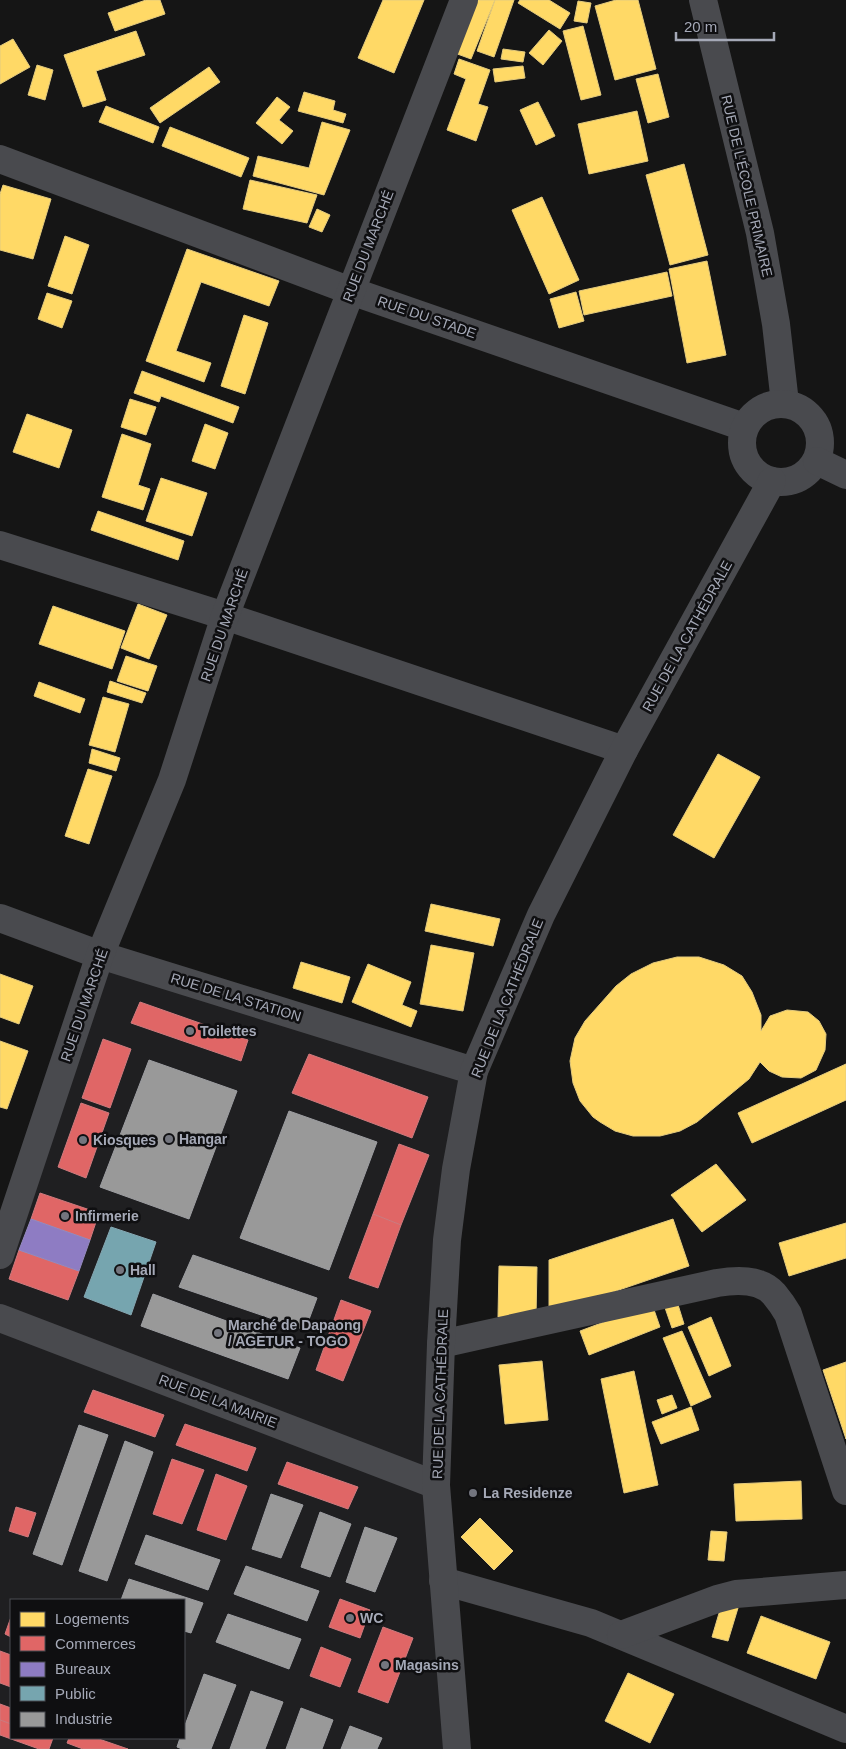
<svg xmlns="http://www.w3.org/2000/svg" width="846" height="1749" viewBox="0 0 846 1749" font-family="Arial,sans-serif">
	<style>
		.built { fill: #1f1f21; fill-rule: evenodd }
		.homes { fill: #ffd966; stroke: #e4cb7e }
		.shops { fill: #e06666; stroke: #ce7a7e }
		.offices { fill: #8e7cc3; stroke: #958abf }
		.public { fill: #76a5af; stroke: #84a6b1 }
		.industry { fill: #999; stroke: #9d9ea2 }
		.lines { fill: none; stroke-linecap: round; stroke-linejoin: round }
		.minor { stroke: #494a4e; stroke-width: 28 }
		.poi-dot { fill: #73757e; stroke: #0f0f11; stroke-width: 2 }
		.labels { text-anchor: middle; stroke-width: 5; stroke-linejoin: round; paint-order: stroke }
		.street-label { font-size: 14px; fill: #a5a9b7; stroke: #0f0f11 }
		.poi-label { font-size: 14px; font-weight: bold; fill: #a5a9b7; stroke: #0f0f11; text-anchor: start }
	</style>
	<rect width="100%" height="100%" fill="#151515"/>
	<path class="built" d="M 100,955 L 463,1079 L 429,1411 L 452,1749 L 0,1749 L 0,1255 ZM 11,1600 L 184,1600 L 184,1738 L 11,1738 Z"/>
	<g class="homes">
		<polygon points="146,0 160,0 165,14 115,31 108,13"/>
		<polygon points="383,0 424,0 394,73 358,58"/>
		<polygon points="472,0 495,0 471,59 452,52"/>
		<polygon points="495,0 514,0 494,57 477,51"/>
		<polygon points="520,0 549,0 570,13 560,29 518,3"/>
		<polygon points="616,0 638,0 656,69 615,80 595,6"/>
		<polygon points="578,1 591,3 587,23 574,21"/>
		<polygon points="583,26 601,95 581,100 563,31"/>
		<polygon points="549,30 562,41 543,65 529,53"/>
		<polygon points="136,31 145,55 96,71 106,100 83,107 64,55"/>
		<polygon points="13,39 30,67 0,84 0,46"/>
		<polygon points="503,49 525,52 523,62 501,59"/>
		<polygon points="459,59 490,70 478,104 488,107 476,141 447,130 466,79 454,74"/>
		<polygon points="37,65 53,70 45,100 28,95"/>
		<polygon points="523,66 525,78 495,82 493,69"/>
		<polygon points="209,67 220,82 160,123 150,108"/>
		<polygon points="658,74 669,117 648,123 636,79"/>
		<polygon points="304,92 335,101 333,110 346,114 343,123 298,111"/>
		<polygon points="277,97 290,107 279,120 293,131 282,144 256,123"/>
		<polygon points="538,102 555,136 536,145 520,110"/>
		<polygon points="106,106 159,127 153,143 99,122"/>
		<polygon points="637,111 648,161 589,174 578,124"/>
		<polygon points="322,122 350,130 324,195 253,176 258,156 309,168"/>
		<polygon points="170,127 249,158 241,177 162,146"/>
		<polygon points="684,164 708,255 670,265 646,175"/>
		<polygon points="250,180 317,195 307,223 243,209"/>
		<polygon points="3,185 51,199 33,259 0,250 0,194"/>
		<polygon points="542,197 579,280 549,294 512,210"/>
		<polygon points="317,209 330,215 322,232 309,227"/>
		<polygon points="65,236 89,245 72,294 48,286"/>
		<polygon points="187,249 279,281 269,306 201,282 176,351 211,363 204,382 146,361"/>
		<polygon points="707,261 726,355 687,363 669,269"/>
		<polygon points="667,272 672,296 584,315 579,291"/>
		<polygon points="576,292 584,321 559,328 550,299"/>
		<polygon points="47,293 72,301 62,328 38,319"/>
		<polygon points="244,315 268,323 245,394 221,386"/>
		<polygon points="142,371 239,407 233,423 161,396 159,402 134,393"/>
		<polygon points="130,399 156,407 146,435 121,427"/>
		<polygon points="27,414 72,430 59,468 13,452"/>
		<polygon points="205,424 228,433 215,469 192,461"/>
		<polygon points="122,434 151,444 138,485 150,489 143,510 102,497"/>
		<polygon points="161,478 207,493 192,536 146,521"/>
		<polygon points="98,511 184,541 178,560 91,530"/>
		<polygon points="138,604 167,615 149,659 121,648"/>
		<polygon points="53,606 125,631 112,669 39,644"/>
		<polygon points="126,656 157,666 148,691 117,681"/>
		<polygon points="110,681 146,693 142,703 107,692"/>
		<polygon points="39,682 85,699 80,713 34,696"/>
		<polygon points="103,697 129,704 115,752 89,745"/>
		<polygon points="92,749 120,758 116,771 89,763"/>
		<polygon points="718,754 760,777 714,858 673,835"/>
		<polygon points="88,769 112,776 89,844 65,836"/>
		<polygon points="431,904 500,919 493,946 425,931"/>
		<polygon points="431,945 474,953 463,1011 420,1004"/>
		<polygon points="677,957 699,957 724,965 742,976 752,992 761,1015 761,1031 770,1016 787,1010 808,1012 819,1021 826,1034 825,1050 816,1070 801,1078 782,1077 769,1071 760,1062 749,1079 697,1122 680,1131 660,1136 633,1136 615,1131 600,1122 593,1117 580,1101 573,1083 570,1061 575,1038 585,1021 616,986 631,974 653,963"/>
		<polygon points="301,962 350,977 342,1003 293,988"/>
		<polygon points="368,964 411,982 402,1005 417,1011 411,1027 352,1002"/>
		<polygon points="0,974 33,986 19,1024 0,1017"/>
		<polygon points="0,1041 28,1051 7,1109 0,1107"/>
		<polygon points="846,1064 846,1100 752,1143 738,1113"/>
		<polygon points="716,1164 746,1200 702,1232 671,1195"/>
		<polygon points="673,1219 689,1266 549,1314 549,1260"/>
		<polygon points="846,1223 846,1258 789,1276 779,1243"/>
		<polygon points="499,1266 537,1267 536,1317 498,1317"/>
		<polygon points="675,1295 684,1324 672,1328 662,1299"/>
		<polygon points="652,1304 660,1327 589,1355 580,1331"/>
		<polygon points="711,1317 731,1366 709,1376 688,1327"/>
		<polygon points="682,1331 711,1397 691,1406 663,1338"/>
		<polygon points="542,1361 548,1420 505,1424 499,1365"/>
		<polygon points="846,1362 846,1439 823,1370"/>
		<polygon points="634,1371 658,1485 624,1493 601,1379"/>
		<polygon points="672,1395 677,1408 662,1414 657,1400"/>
		<polygon points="691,1407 699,1430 661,1444 652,1422"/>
		<polygon points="801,1481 802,1519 736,1521 734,1484"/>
		<polygon points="480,1518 513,1551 494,1570 461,1537"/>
		<polygon points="711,1531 727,1532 724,1561 708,1560"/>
		<polygon points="722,1603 738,1608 728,1641 712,1637"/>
		<polygon points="761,1616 830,1642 816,1679 747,1653"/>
		<polygon points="628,1673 674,1694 650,1743 605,1721"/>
	</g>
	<g class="shops">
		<polygon points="140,1002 248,1040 241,1061 131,1023"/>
		<polygon points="103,1039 131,1049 110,1108 82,1098"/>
		<polygon points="309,1054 428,1097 412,1138 292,1093"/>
		<polygon points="81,1103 109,1113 86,1178 58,1167"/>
		<polygon points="399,1144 429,1155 401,1225 373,1214"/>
		<polygon points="40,1193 99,1213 90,1240 31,1219"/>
		<polygon points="373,1214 401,1225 378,1288 349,1278"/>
		<polygon points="19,1250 79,1271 68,1300 9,1279"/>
		<polygon points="341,1300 371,1311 343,1381 316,1370"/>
		<polygon points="93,1390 164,1415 155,1437 84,1412"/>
		<polygon points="185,1424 256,1448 247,1471 176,1445"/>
		<polygon points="172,1459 204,1470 182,1524 153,1514"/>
		<polygon points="287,1462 358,1487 348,1509 278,1484"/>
		<polygon points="216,1474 247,1486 226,1540 197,1530"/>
		<polygon points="16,1507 36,1513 28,1537 9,1531"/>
		<polygon points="340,1599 370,1610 360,1638 329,1627"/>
		<polygon points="11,1617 11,1637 5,1634"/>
		<polygon points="383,1627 413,1638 388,1703 358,1692"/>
		<polygon points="321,1647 351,1659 340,1687 310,1676"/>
		<polygon points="0,1651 11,1655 11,1687 0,1683"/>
		<polygon points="0,1704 11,1708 11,1724 0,1720"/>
		<polygon points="0,1720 11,1724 11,1738 53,1738 49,1749 39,1749 0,1735"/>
		<polygon points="69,1738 96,1738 128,1749 83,1749 67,1743"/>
	</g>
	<polygon class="offices" points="31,1219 90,1240 79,1271 19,1250"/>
	<polygon class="public" points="111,1227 156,1242 131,1315 84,1297"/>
	<g class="industry">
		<polygon points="149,1060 237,1091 189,1219 100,1187"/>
		<polygon points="289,1111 377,1142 329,1270 240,1238"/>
		<polygon points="193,1255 317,1298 305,1330 179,1287"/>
		<polygon points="153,1294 300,1348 288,1379 141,1326"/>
		<polygon points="79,1425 108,1435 62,1565 33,1554"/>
		<polygon points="125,1441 153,1452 107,1581 79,1571"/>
		<polygon points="271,1494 303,1505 281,1558 252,1549"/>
		<polygon points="320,1512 351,1524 330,1577 301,1567"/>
		<polygon points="365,1527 397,1538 375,1592 346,1582"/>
		<polygon points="146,1535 220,1560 208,1590 135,1564"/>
		<polygon points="246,1566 319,1591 307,1621 234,1594"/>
		<polygon points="129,1579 203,1603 191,1633 184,1631 184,1600 121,1600"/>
		<polygon points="228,1614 301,1639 289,1669 216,1642"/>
		<polygon points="204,1674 236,1685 211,1749 182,1749 177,1747 180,1738 184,1738 184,1728"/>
		<polygon points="251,1691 283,1702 265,1749 230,1749"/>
		<polygon points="301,1708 333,1720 322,1749 286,1749"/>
		<polygon points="350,1726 382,1738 377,1749 341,1749"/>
	</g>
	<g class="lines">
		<g class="minor">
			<polyline points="703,0 760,233 776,324 785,403"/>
			<polyline points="0,159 351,291 744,427"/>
			<circle cx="781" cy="443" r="39"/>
			<polyline points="817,461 846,475"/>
			<polyline points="0,545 225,616 624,750"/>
			<polyline points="0,918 100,955 474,1071"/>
			<polyline points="0,1255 100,955 172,780 225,616 464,0"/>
			<polyline points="0,1318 436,1485"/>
			<path d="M 441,1344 L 717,1283 C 735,1280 760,1278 774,1294 C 779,1300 784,1307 788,1314 L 846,1491"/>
			<polyline points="443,1581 591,1623 846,1729"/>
			<polyline points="621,1635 717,1599 736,1594 846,1585"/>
			<polyline points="457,1749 436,1485 441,1344 447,1240 456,1169 474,1071 541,915 624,750 772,481"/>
		</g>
	</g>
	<g class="poi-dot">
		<circle cx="190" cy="1031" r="5"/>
		<circle cx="169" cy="1139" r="5"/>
		<circle cx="83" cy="1140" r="5"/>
		<circle cx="65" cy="1216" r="5"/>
		<circle cx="120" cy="1270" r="5"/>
		<circle cx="218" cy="1333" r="5"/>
		<circle cx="473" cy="1493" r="5"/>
		<circle cx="350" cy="1618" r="5"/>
		<circle cx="385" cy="1665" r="5"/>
	</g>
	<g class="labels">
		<g class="street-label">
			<text transform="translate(747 186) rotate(77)" y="5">RUE DE L'ÉCOLE PRIMAIRE</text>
			<text transform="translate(368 246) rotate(-69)" y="5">RUE DU MARCHÉ</text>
			<text transform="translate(427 317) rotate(19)" y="5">RUE DU STADE</text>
			<text transform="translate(224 625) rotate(-71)" y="5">RUE DU MARCHÉ</text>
			<text transform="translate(687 636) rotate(-61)" y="5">RUE DE LA CATHÉDRALE</text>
			<text transform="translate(236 997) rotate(17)" y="5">RUE DE LA STATION</text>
			<text transform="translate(507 998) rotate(-68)" y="5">RUE DE LA CATHÉDRALE</text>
			<text transform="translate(84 1005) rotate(-71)" y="5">RUE DU MARCHÉ</text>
			<text transform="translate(440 1394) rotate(-88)" y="5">RUE DE LA CATHÉDRALE</text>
			<text transform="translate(218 1401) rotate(21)" y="5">RUE DE LA MAIRIE</text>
		</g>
		<g class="poi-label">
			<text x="200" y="1036">Toilettes</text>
			<text x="179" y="1144">Hangar</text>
			<text x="93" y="1145">Kiosques</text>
			<text x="75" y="1221">Infirmerie</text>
			<text x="130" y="1275">Hall</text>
			<text x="228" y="1330">Marché de Dapaong<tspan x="228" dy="16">/ AGETUR - TOGO</tspan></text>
			<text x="483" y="1498">La Residenze</text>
			<text x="360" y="1623">WC</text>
			<text x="395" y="1670">Magasins</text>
		</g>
	</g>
	<rect x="10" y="1599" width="175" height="140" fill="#0f0f11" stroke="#4b4d53"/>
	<rect x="20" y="1612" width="25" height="15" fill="#ffd966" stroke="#4b4d53"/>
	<text x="55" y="1624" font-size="15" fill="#a5a9b7">Logements</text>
	<rect x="20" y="1636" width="25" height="15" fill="#e06666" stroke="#4b4d53"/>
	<text x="55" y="1649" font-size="15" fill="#a5a9b7">Commerces</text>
	<rect x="20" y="1662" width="25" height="15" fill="#8e7cc3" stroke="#4b4d53"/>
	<text x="55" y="1674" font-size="15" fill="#a5a9b7">Bureaux</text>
	<rect x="20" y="1686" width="25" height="15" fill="#76a5af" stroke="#4b4d53"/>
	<text x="55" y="1699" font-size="15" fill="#a5a9b7">Public</text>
	<rect x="20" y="1712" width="25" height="15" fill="#999999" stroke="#4b4d53"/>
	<text x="55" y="1724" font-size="15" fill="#a5a9b7">Industrie</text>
	<path d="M676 32v8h98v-8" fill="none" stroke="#a5a9b7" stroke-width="2.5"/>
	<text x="684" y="32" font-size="15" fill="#a5a9b7" stroke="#0f0f11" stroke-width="4" paint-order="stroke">20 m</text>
</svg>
